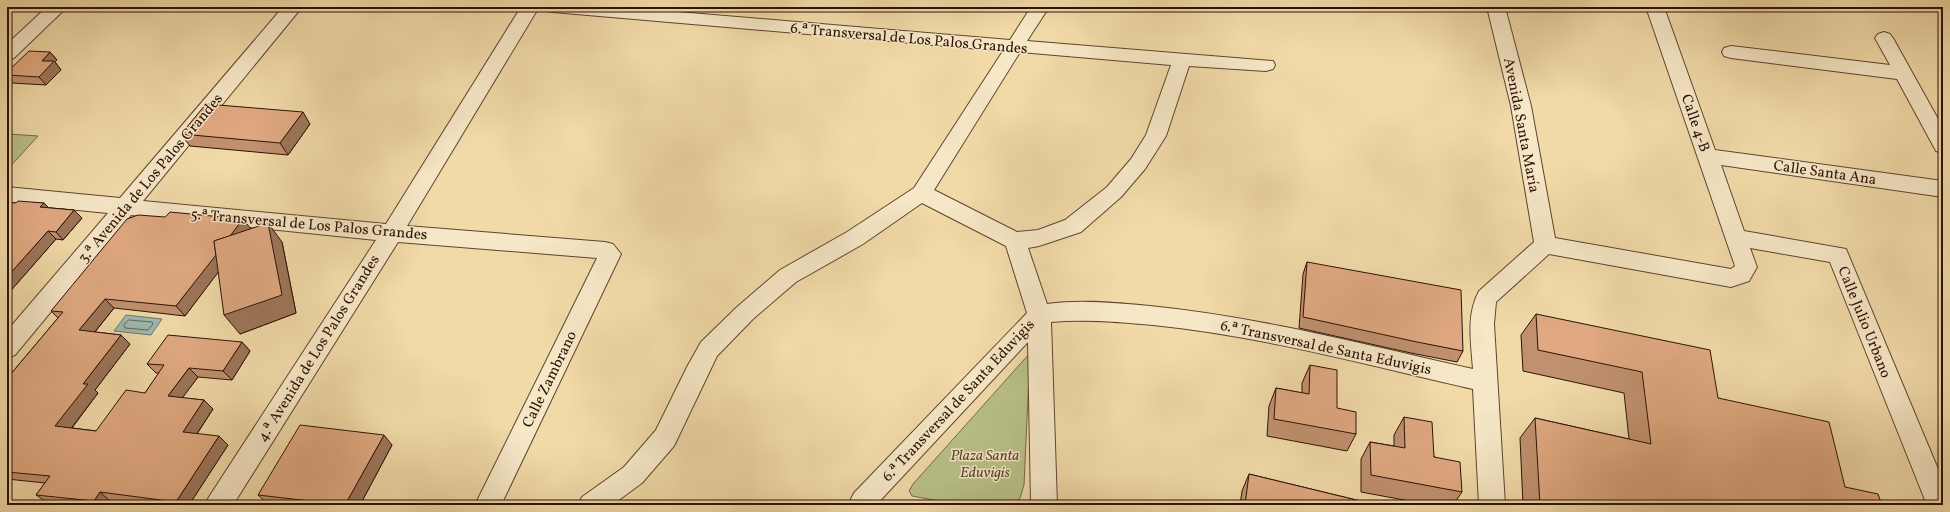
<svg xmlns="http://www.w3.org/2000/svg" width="1950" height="512" viewBox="0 0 1950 512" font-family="Vollkorn,serif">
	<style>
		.green { fill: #b8c089; stroke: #726948 }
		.water { fill: #9db9b1; stroke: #70766d }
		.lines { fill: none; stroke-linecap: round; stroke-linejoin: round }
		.shore { stroke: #65665c; stroke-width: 1 }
		.minor-casing { stroke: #5e4430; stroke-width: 2 }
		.minor { fill: #f6e7c6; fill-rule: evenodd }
		.wall { fill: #c1916f; stroke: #2d1208 }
		.shaded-wall { fill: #9d765a; stroke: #2d1208 }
		.building { fill: #e0a981; stroke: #2d1208 }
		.labels { text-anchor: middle; stroke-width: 3; stroke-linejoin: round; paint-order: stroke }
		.street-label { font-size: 15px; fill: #2d1208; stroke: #f6e7c6 }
		.park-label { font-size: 15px; font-style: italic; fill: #57462f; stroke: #f6e7c6 }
	</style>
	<rect width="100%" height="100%" fill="#f1daa8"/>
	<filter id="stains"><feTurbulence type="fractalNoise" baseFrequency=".005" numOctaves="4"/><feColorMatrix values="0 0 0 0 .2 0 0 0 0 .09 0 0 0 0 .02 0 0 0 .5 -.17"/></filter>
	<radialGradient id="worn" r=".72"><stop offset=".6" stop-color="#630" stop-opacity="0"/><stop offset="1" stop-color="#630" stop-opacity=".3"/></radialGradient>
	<g class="green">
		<polygon points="9,134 38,136 7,170 7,136"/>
		<polygon points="1030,353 1024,485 1019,501 1014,505 961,505 912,496 909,491 913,484"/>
	</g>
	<polygon class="water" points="126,315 162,319 151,335 114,331"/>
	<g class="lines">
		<polygon class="shore" points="129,320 152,322 153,324 148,330 125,328 124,325"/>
		<g class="minor-casing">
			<g id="minor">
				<polygon points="47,7 67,7 14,58 7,60 7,44"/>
				<polygon points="283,7 302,7 143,201 386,224 521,7 539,7 407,226 605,242 613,244 621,254 501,505 475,505 597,258 398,242 233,505 205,505 209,497 376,240 131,215 15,355 7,358 7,331 108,213 7,203 7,187 120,198"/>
				<path d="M 544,7 L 619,7 L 1010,40 L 1031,7 L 1049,7 L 1027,41 L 1273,61 L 1275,65 L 1273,69 L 1266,71 L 1189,66 L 1166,136 L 1145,169 L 1121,197 L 1081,232 L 1039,246 L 1028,248 L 1047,304 C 1081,299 1117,303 1150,306 C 1260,317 1366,345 1473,369 C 1471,342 1466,315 1479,291 L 1534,242 L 1511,106 L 1487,7 L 1505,7 L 1531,106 L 1555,238 L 1731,269 L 1735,266 L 1646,7 L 1664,7 L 1715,150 L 1943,181 L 1943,197 L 1721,165 L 1744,231 L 1846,249 L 1943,481 L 1943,505 L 1927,505 L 1830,262 L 1750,248 L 1757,267 L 1749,281 L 1731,287 L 1549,254 L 1496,302 L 1494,324 L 1505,505 L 1479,505 L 1473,389 C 1367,365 1262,336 1153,325 C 1119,322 1085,319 1051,322 L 1057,505 L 1031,505 L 1028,342 L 876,505 L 852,505 L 850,501 L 854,493 L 1027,313 L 1006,246 L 922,203 L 863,244 L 796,282 L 753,319 L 717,356 L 674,446 L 642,483 L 612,505 L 578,505 L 582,497 L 624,467 L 656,430 L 687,367 L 701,342 L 737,307 L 780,270 L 847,232 L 914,188 L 1003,51 L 553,12 L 547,11 ZM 1020,52 L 1171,65 L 1146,135 L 1131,159 L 1107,187 L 1065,220 L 1038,230 L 1017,232 L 934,190 Z"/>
				<polygon points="1884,32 1890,34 1893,38 1943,128 1943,153 1936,151 1897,79 1731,58 1724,56 1722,52 1724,48 1731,46 1890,65 1875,38 1878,34"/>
			</g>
		</g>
		<use href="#minor" class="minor"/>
	</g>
	<g class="wall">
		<polygon points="50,52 57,60 55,62 61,70 46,85 12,83 7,77 7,72"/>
		<polygon points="310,124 288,155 190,146 181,134"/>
		<polygon points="7,202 16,203 44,203 48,208 74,210 82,218 63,240 56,239 7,295"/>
		<polygon points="250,229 282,242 296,313 240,334 218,272 185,316 114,308 95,332 121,335 130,344 95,390 98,393 72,428 96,431 145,393 159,373 156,373 147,364 242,342 250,351 232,380 198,377 182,398 204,400 213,409 197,434 228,445 189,505 145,505 110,501 108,505 66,505 48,503 36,495 45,483 7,479 7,375 10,375 58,318 51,311 251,229"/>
		<polygon points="1307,262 1463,351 1457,362 1411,353 1299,328 1303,274"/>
		<polygon points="1536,314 1718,398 1845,487 1882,505 1523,505 1520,438 1535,418 1629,439 1624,393 1523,371 1521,335"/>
		<polygon points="1310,365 1337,408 1356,434 1347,451 1267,436 1269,406 1276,388 1302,393 1302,383"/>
		<polygon points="1404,417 1462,492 1453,505 1431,505 1361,492 1361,459 1370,442 1394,446 1394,435"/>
		<polygon points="392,445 360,505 269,505 258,495"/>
		<polygon points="1249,474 1377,505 1240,505 1242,491"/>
	</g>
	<g class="shaded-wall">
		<polygon points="50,52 57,60 55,62 61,70 46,85 39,77 42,61"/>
		<polygon points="303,112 310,124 288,155 280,143"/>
		<polygon points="44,203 52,211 40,207"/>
		<polygon points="74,210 82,218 63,240 56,232"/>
		<polygon points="243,219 251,229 185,316 176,306"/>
		<polygon points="268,223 282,242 296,313 240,334 224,315"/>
		<polygon points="48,231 56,239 7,295 7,277"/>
		<polygon points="105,299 114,308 89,339 79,330"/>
		<polygon points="121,335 130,344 95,390 98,393 66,435 55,426 83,384"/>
		<polygon points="242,342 250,351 232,380 223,371"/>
		<polygon points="189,368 198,377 177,405 168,396"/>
		<polygon points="204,400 213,409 192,441 183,432"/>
		<polygon points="384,435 392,445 360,505 345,505"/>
		<polygon points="219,436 228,445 189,505 179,505 176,502"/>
		<polygon points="100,492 110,501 108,505 98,505 94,501"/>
	</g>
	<g class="building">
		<polygon points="29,51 50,52 42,61 54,61 39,77 7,75 7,72"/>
		<polygon points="206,104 303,112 280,143 181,134"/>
		<polygon points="18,201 44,203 40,207 74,210 56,232 48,231 7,277 7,202 16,203"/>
		<polygon points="170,212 243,219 230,236 214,241 216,255 176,306 105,299 79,330 121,335 83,384 88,384 55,426 96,431 126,390 145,393 164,365 147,364 168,335 242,342 223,371 189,368 168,396 204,400 183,432 219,436 176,502 100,492 94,501 36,495 50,476 7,472 7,375 10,375 63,312 51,311 127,219 138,215 165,217"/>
		<polygon points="268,223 282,295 224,315 214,241"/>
		<polygon points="1307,262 1461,290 1463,351 1417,342 1303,317"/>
		<polygon points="1536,314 1710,350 1718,398 1829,422 1845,487 1878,494 1882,505 1540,505 1535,418 1651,444 1642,372 1538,350"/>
		<polygon points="1310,365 1337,370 1337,408 1356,412 1356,434 1274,419 1276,388 1309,394"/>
		<polygon points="1404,417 1432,422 1434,457 1460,462 1462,492 1371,475 1370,442 1405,448"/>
		<polygon points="300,425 384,435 345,505 258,495"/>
		<polygon points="1249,474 1377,505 1245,505"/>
	</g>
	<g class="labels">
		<g class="street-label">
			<text transform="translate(909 38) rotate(5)" y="5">6.ª Transversal de Los Palos Grandes</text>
			<text transform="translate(1696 123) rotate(71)" y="5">Calle 4-B</text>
			<text transform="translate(1522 125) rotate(79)" y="5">Avenida Santa María</text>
			<text transform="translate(1825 172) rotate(8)" y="5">Calle Santa Ana</text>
			<text transform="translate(150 178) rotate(-50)" y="5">3.ª Avenida de Los Palos Grandes</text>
			<text transform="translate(309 224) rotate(5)" y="5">5.ª Transversal de Los Palos Grandes</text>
			<text transform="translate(1865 322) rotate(68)" y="5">Calle Julio Urbano</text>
			<text transform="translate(1326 347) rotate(12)" y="5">6.ª Transversal de Santa Eduvigis</text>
			<text transform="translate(318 348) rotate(-58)" y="5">4.ª Avenida de Los Palos Grandes</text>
			<text transform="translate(549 379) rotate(-64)" y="5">Calle Zambrano</text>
			<text transform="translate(958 400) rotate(-47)" y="5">6.ª Transversal de Santa Eduvigis</text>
		</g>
		<g class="park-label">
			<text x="985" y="460">Plaza Santa<tspan x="985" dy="17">Eduvigis</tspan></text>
		</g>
	</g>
	<rect width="1950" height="512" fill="none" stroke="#f1daa8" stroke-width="24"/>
	<rect x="8" y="8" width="1934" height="496" fill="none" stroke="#2d1208" stroke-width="2"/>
	<rect x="12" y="12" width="1926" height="488" fill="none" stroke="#2d1208"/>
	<rect width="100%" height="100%" filter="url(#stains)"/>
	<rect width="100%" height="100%" fill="url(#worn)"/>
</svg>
